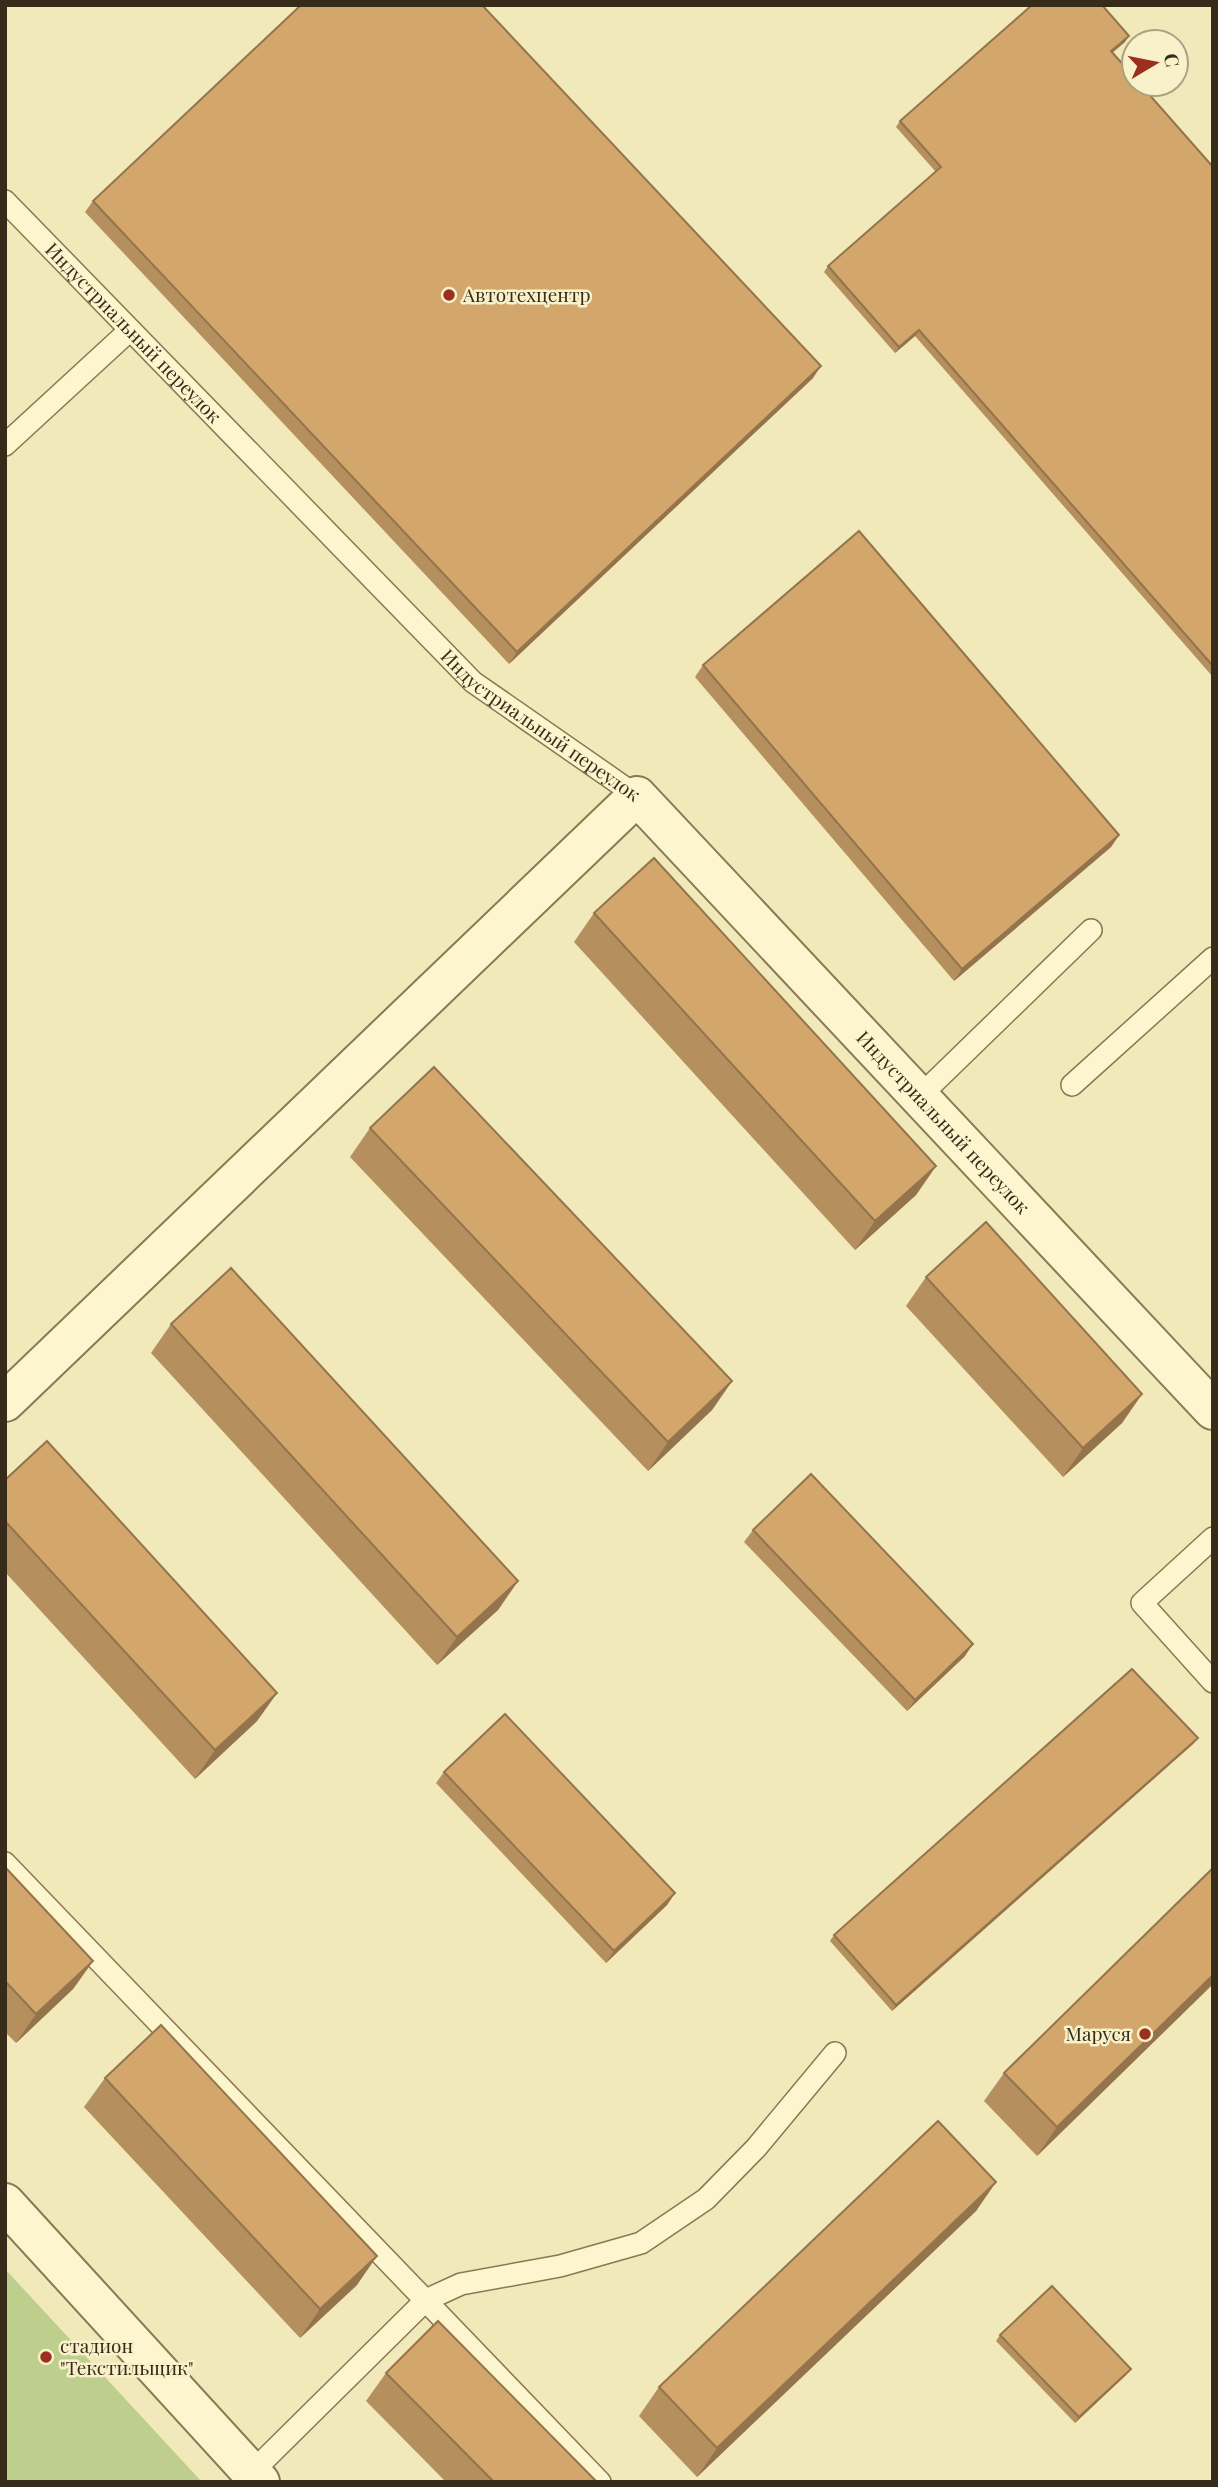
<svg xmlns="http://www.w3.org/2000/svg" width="1218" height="2487" viewBox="0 0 1218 2487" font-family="'Playfair Display',serif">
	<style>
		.green { fill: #becf8d }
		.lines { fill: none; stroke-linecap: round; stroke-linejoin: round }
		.service-casing { stroke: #897853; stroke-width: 24 }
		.minor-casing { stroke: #897853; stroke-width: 42 }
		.service { stroke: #fcf5cd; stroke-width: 21 }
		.minor { stroke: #fcf5cd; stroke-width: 38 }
		.wall { fill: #b58f5d }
		.shaded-wall { fill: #94744c }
		.building { fill: #d3a66c; stroke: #94744c; stroke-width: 2 }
		.poi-dot { fill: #9c301e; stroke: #f8f1ca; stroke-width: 2.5 }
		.labels { text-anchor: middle; stroke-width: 5; stroke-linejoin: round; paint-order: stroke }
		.poi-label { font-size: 19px; fill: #362c19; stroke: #f8f1ca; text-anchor: start }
		.street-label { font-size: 19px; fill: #362c19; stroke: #f8f1ca }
	</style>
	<rect width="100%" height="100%" fill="#f1e9ba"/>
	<polygon class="green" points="5,2269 202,2482 5,2482"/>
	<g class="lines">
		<g class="service-casing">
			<g id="service">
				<path id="s1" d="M 5,201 L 473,682 L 637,796"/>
				<polyline points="5,445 130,330"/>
				<polyline points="1072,1085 1213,958"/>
				<polyline points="919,1097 1091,930"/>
				<polyline points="1213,1538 1142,1603 1213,1682"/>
				<polyline points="5,1863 600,2482"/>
				<polyline points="252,2472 426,2300 461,2284 560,2266 641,2243 706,2199 756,2148 835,2053"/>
			</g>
		</g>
		<g class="minor-casing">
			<g id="minor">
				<path id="s2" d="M 5,1402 L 637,796 L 1213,1410"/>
				<polyline points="5,2203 260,2482"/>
			</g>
		</g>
		<use href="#service" class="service"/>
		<use href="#minor" class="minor"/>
	</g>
	<g class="wall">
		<polygon points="1125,42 1112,53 1213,167 1213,677 915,336 895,353 824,272 828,266 936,172 896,127 900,121"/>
		<polygon points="93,201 813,378 509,664 85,212"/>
		<polygon points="703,665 1119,835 1111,847 954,981 695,677"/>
		<polygon points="594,913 936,1166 916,1195 855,1250 574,942"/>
		<polygon points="370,1128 732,1381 712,1410 648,1471 350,1157"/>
		<polygon points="926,1277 1142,1394 1122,1423 1063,1477 906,1306"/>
		<polygon points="171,1324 518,1581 498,1610 437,1665 151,1353"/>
		<polygon points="5,1480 277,1693 257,1721 195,1779 5,1572"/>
		<polygon points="753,1530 965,1656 907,1711 744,1542"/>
		<polygon points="1198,1738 1193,1744 892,2011 830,1941 834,1935"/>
		<polygon points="444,1772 675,1893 667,1905 606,1963 436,1783"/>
		<polygon points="5,1867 93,1961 73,1989 16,2043 5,2032"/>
		<polygon points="1213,1868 1213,1984 1037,2156 984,2101 1004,2073"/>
		<polygon points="105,2078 357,2285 300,2338 84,2107"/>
		<polygon points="996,2182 976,2211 697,2477 639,2416 659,2387"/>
		<polygon points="1000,2335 1126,2375 1075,2423 996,2341"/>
		<polygon points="386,2373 597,2482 446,2482 366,2401"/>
	</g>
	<g class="shaded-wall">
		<polygon points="1129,36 1125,42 1107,57 1111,51"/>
		<polygon points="919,330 915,336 895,353 899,347"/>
		<polygon points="821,366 813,378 509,664 517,652"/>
		<polygon points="1119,835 1111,847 954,981 962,969"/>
		<polygon points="936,1166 916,1195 855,1250 875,1221"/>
		<polygon points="732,1381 712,1410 648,1471 668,1442"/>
		<polygon points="1142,1394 1122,1423 1063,1477 1083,1448"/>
		<polygon points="518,1581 498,1610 437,1665 457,1637"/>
		<polygon points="973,1644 965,1656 907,1711 915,1700"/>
		<polygon points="277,1693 257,1721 195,1779 215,1750"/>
		<polygon points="1198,1738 1193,1744 892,2011 896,2005"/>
		<polygon points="675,1893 667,1905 606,1963 614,1951"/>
		<polygon points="93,1961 73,1989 16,2043 36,2014"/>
		<polygon points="1213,1975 1213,1984 1037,2156 1057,2127"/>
		<polygon points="996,2182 976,2211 697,2477 717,2448"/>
		<polygon points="377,2256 357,2285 300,2338 320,2309"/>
		<polygon points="1131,2369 1126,2375 1075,2423 1079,2417"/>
	</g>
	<g class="building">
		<polygon points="301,5 482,5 821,366 517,652 93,201"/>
		<polygon points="1032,5 1102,5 1129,36 1111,51 1134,77 1134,84 1140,84 1213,167 1213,666 919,330 899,347 828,266 941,167 900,121"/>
		<polygon points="859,531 1119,835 962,969 703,665"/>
		<polygon points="654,858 936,1166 875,1221 594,913"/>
		<polygon points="434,1067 732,1381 668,1442 370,1128"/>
		<polygon points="986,1222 1142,1394 1083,1448 926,1277"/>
		<polygon points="231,1268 518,1581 457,1637 171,1324"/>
		<polygon points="47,1441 277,1693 215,1750 5,1521 5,1480"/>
		<polygon points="811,1474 973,1644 915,1700 753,1530"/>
		<polygon points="1132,1669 1198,1738 896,2005 834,1935"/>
		<polygon points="505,1714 675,1893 614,1951 444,1772"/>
		<polygon points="5,1867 93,1961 36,2014 5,1981"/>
		<polygon points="1213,1868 1213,1975 1057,2127 1004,2073"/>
		<polygon points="161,2025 377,2256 320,2309 105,2078"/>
		<polygon points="938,2121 996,2182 717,2448 659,2387"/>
		<polygon points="1052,2286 1131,2369 1079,2417 1000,2335"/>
		<polygon points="438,2321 597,2482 494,2482 386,2373"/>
	</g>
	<g class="poi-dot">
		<circle cx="449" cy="295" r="7"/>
		<circle cx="1145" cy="2034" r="7"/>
		<circle cx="46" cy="2357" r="7"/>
	</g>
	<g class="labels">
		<g class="poi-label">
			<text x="463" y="302">Автотехцентр</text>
			<text x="1131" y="2041" text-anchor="end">Маруся</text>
			<text x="60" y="2353">стадион<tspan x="60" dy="22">"Текстильщик"</tspan></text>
		</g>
		<g class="street-label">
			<text dy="7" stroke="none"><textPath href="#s1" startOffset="184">Индустриальный переулок</textPath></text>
			<text dy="7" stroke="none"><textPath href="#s1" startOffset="751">Индустриальный переулок</textPath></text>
			<text dy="7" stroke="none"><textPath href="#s2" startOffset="1323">Индустриальный переулок</textPath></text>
		</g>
	</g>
	<rect width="1218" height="2487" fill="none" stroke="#362c19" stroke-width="14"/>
	<g transform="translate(1155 63) rotate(80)"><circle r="33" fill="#f8f1ca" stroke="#aaa283" stroke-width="2"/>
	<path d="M0-5L12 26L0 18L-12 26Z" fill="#9c301e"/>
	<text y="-10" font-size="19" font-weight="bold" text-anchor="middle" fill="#362c19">С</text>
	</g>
</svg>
